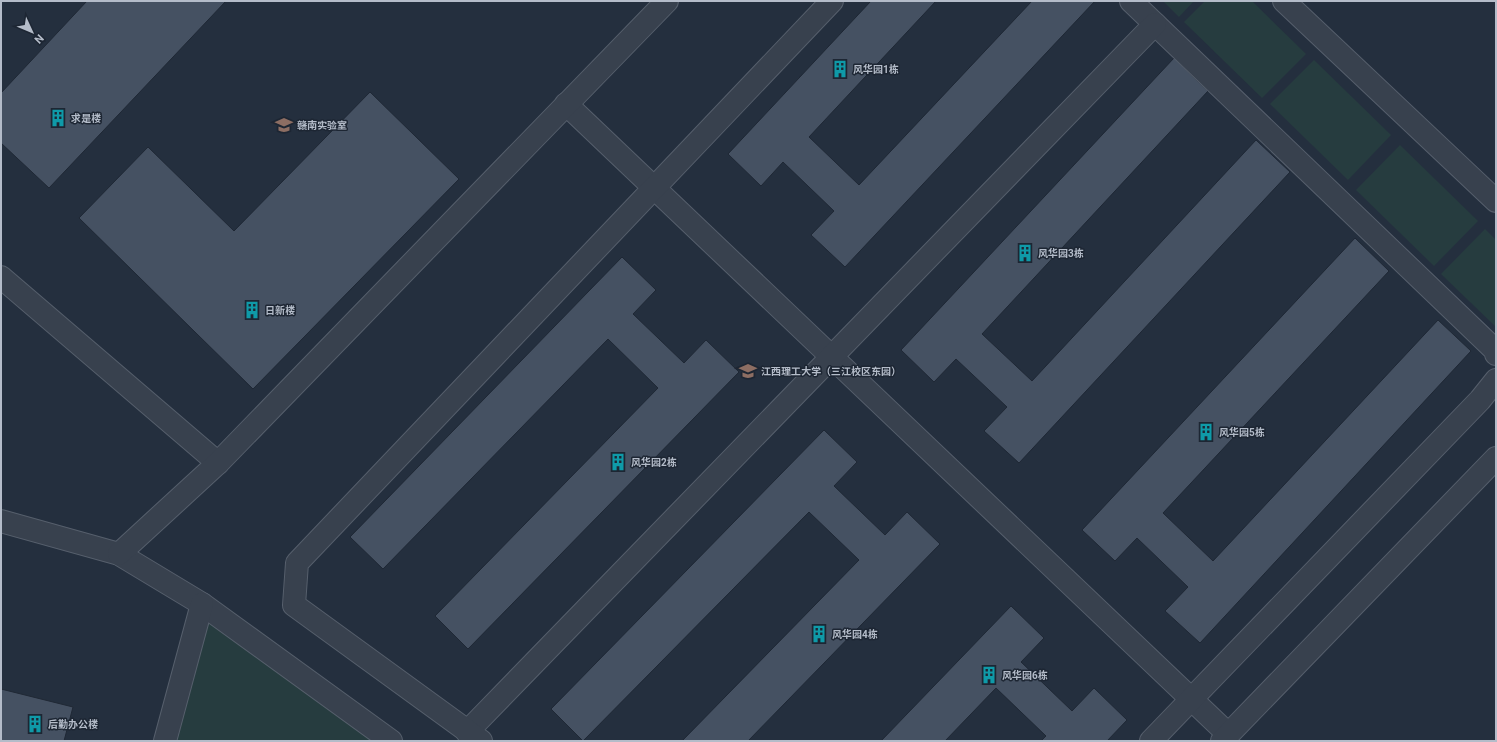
<svg xmlns="http://www.w3.org/2000/svg" width="1497" height="742" viewBox="0 0 1497 742" font-family="Roboto,'Noto Sans SC',sans-serif">
	<style>
		.green { fill: #263c3f }
		.building { fill: #455162; stroke: #1f2835 }
		.lines { fill: none; stroke-linecap: round; stroke-linejoin: round }
		.minor-casing { stroke: #565f6c; stroke-width: 24 }
		.minor { stroke: #38414e; stroke-width: 22 }
		.labels { text-anchor: middle; stroke-width: 3; stroke-linejoin: round; paint-order: stroke }
		.poi-label { font-size: 10px; font-weight: bold; fill: #b4bcc9; stroke: #1d2633; text-anchor: start }
	</style>
	<rect width="100%" height="100%" fill="#242f3e"/>
	<g class="green">
		<polygon points="1163,1 1194,1 1179,17"/>
		<polygon points="1205,1 1252,1 1306,54 1262,98 1184,22"/>
		<polygon points="1314,60 1391,135 1348,180 1270,104"/>
		<polygon points="1400,145 1478,221 1434,266 1356,190"/>
		<polygon points="1485,229 1496,240 1496,327 1441,274"/>
		<polygon points="202,604 391,741 165,741"/>
	</g>
	<g class="building">
		<polygon points="87,1 226,1 49,188 1,143 1,93"/>
		<polygon points="871,1 936,1 809,137 859,185 1032,1 1095,1 845,267 811,235 834,211 783,162 761,186 728,154"/>
		<polygon points="1174,58 1208,91 982,334 1032,381 1256,140 1290,172 1019,463 984,431 1007,407 956,359 934,382 901,350"/>
		<polygon points="370,92 459,179 253,389 79,218 148,147 234,231"/>
		<polygon points="1355,238 1389,271 1163,513 1213,561 1438,320 1471,351 1200,643 1165,611 1188,587 1137,538 1115,561 1082,530"/>
		<polygon points="622,257 656,290 633,314 684,363 706,340 739,372 468,649 435,616 658,388 608,339 383,569 350,537"/>
		<polygon points="824,430 857,462 834,486 885,535 907,512 940,544 748,741 682,741 859,560 809,512 583,741 551,709"/>
		<polygon points="1011,606 1044,638 1021,662 1072,711 1094,688 1127,720 1107,741 1041,741 1046,736 996,688 945,741 881,741"/>
		<polygon points="1,689 73,707 64,741 1,741"/>
	</g>
	<g class="lines">
		<g class="minor-casing">
			<g id="minor">
				<polyline points="1131,1 1496,351 1496,354"/>
				<polyline points="1284,1 1496,201"/>
				<polyline points="566,104 1228,734"/>
				<polyline points="1,277 218,463"/>
				<polyline points="1,521 119,554 202,604 391,741"/>
				<polyline points="119,554 218,463 667,1"/>
				<polyline points="467,732 1155,24"/>
				<polyline points="165,741 202,604"/>
				<polyline points="481,741 294,605 297,563 832,1"/>
				<polyline points="1151,741 1480,400 1496,380"/>
				<polyline points="1222,741 1496,458"/>
			</g>
		</g>
		<use href="#minor" class="minor"/>
	</g>
	<defs>
		<g id="building-bare" transform="scale(1.38)"><path d="M-4-6H4V6H1V3H-1V6H-4ZM-2.5-4.3h1.7v1.8h-1.7ZM.8-4.3h1.7v1.8H.8ZM-2.5-1h1.7V.8h-1.7ZM.8-1h1.7V.8H.8Z" fill="#0f9aa8" stroke="#1d2633" stroke-width="2.5" paint-order="stroke"/></g>
		<g id="university-bare" transform="scale(1.38)"><path d="M0-5L7-2L0 1L-7-2ZM-4 1L0 2.5L4 1V4Q0 6-4 4Z" fill="#8d6e63" stroke="#1d2633" stroke-width="2.5" paint-order="stroke"/></g>
	</defs>
	<g fill-rule="evenodd">
		<use href="#building-bare" x="840" y="69"/>
		<use href="#building-bare" x="58" y="118"/>
		<use href="#university-bare" x="284" y="125"/>
		<use href="#building-bare" x="1025" y="253"/>
		<use href="#building-bare" x="252" y="310"/>
		<use href="#university-bare" x="748" y="371"/>
		<use href="#building-bare" x="1206" y="432"/>
		<use href="#building-bare" x="618" y="462"/>
		<use href="#building-bare" x="819" y="634"/>
		<use href="#building-bare" x="989" y="675"/>
		<use href="#building-bare" x="35" y="724"/>
	</g>
	<g class="labels">
		<g class="poi-label">
			<text x="853" y="73">风华园1栋</text>
			<text x="71" y="122">求是楼</text>
			<text x="297" y="129">赣南实验室</text>
			<text x="1038" y="257">风华园3栋</text>
			<text x="265" y="314">日新楼</text>
			<text x="761" y="375">江西理工大学（三江校区东园）</text>
			<text x="1219" y="436">风华园5栋</text>
			<text x="631" y="466">风华园2栋</text>
			<text x="832" y="638">风华园4栋</text>
			<text x="1002" y="679">风华园6栋</text>
			<text x="48" y="728">后勤办公楼</text>
		</g>
	</g>
	<rect width="1497" height="742" fill="none" stroke="#b4bcc9" stroke-width="4"/>
	<g transform="translate(32 32) rotate(134)" stroke="#1d2633" stroke-width="3" paint-order="stroke">
	<path d="M0-3L7 15L0 10L-7 15Z" fill="#b4bcc9"/>
	<text y="-6" font-size="11" font-weight="bold" text-anchor="middle" fill="#b4bcc9">N</text>
	</g>
</svg>
